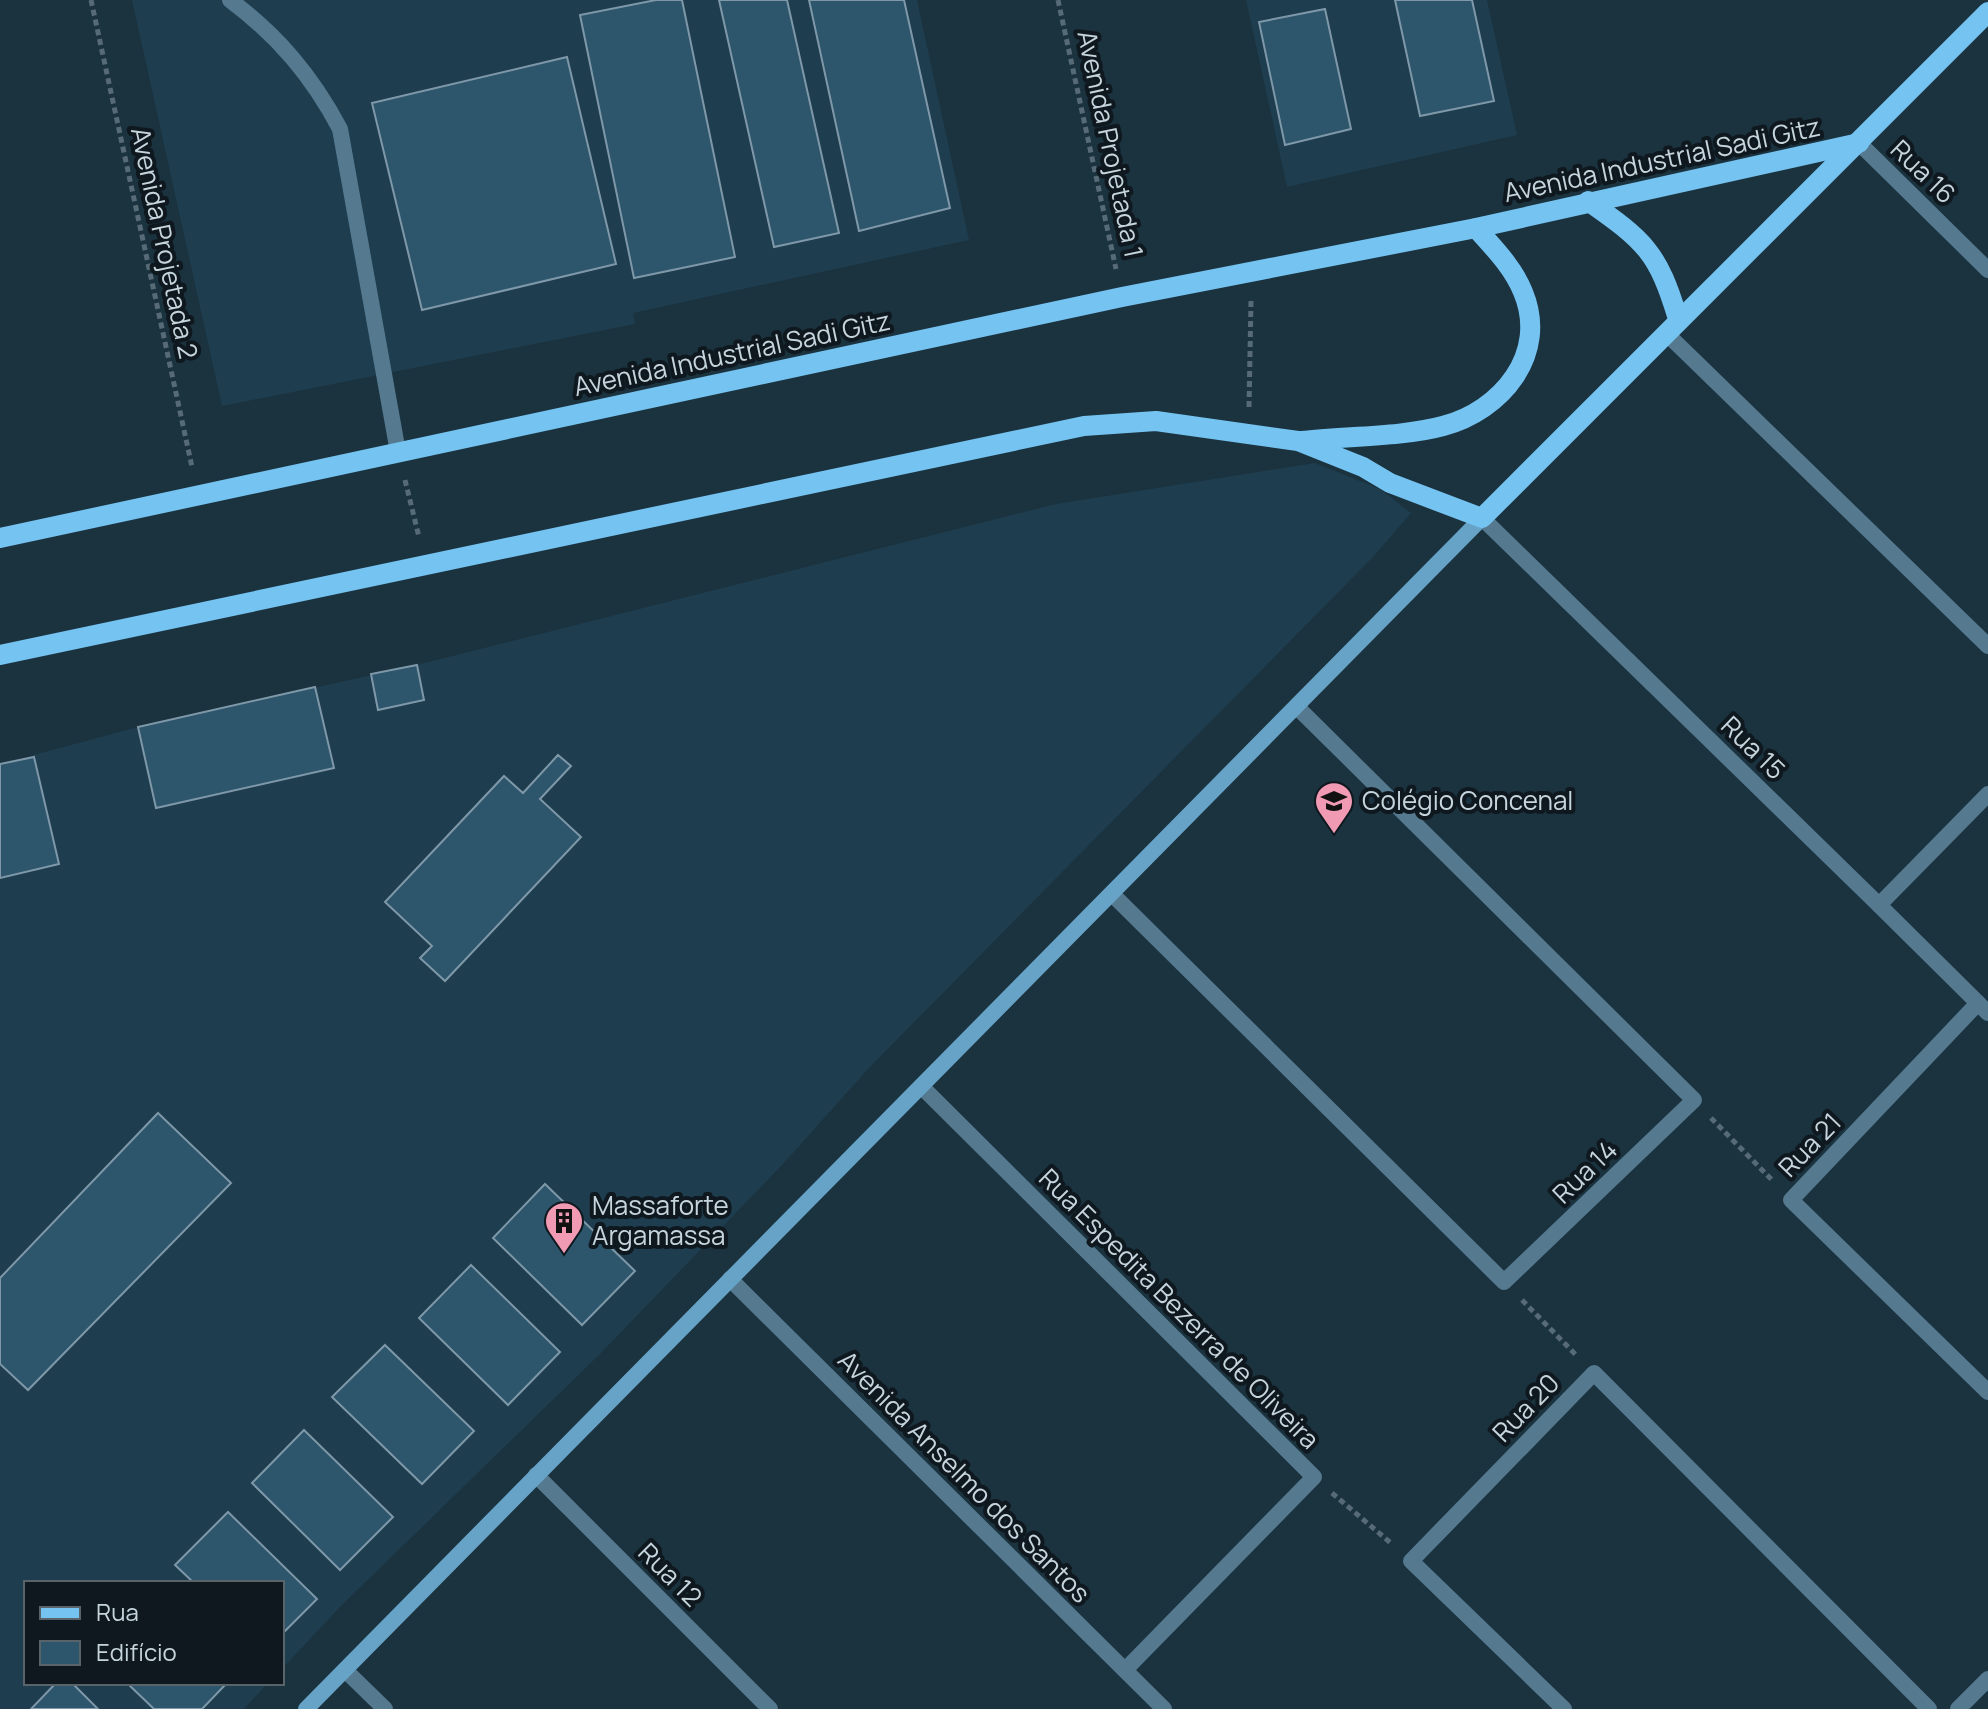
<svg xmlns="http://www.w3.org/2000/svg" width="1988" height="1709" viewBox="0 0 1988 1709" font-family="Manrope,sans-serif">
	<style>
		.built { fill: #1e3d4e }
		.building { fill: #2d556c; stroke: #7e98a8; stroke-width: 2 }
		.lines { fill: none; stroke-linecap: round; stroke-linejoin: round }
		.path { stroke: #576b77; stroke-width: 5; stroke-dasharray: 6 4; stroke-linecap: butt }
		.lane { stroke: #55798f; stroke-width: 16 }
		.street { stroke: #55798f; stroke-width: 16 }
		.secondary { stroke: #67a3c6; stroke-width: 16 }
		.primary { stroke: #75c3f1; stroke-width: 20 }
		.labels { text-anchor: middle; stroke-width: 8; stroke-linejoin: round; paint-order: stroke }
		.street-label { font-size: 26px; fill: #c6d4dd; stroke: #0e181e }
		.poi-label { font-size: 26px; fill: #c6d4dd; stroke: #0e181e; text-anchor: start }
	</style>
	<rect width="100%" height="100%" fill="#1b323f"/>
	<g class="built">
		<polygon points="132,0 917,0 969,240 633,313 635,324 222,406"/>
		<polygon points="1246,0 1487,0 1517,135 1287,187"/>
		<polygon points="1315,463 1380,489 1411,513 1374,556 868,1069 784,1163 599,1355 341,1606 282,1669 282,1583 26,1583 26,1683 268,1683 244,1709 0,1709 0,764 138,727 417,665 1056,504"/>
	</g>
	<g class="building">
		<polygon points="656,0 682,0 735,257 634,278 580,15"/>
		<polygon points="719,0 787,0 839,233 774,247"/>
		<polygon points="809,0 904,0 950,208 859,231"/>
		<polygon points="1395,0 1472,0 1494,101 1420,116"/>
		<polygon points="1325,9 1351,129 1285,145 1259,22"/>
		<polygon points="567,57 616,264 422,310 372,103"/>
		<polygon points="417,665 424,700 378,710 371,674"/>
		<polygon points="315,687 334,768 156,808 138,727"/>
		<polygon points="558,755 571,766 540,799 581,837 445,981 420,958 432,946 385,902 504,776 523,793"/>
		<polygon points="34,757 59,864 0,878 0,764"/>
		<polygon points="158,1113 231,1183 28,1390 0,1364 0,1278"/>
		<polygon points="545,1184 635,1271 582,1325 493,1238"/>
		<polygon points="471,1265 560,1352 508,1405 419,1318"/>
		<polygon points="385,1345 474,1431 422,1484 332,1397"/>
		<polygon points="304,1430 393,1517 340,1570 252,1483"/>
		<polygon points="228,1512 317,1599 282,1634 282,1583 194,1583 175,1565"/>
		<polygon points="56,1683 72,1683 98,1709 31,1709"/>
		<polygon points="127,1683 227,1683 202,1709 154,1709"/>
	</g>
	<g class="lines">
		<g class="path">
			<polyline points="91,0 192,467"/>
			<polyline points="1058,0 1116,269"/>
			<polyline points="1249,407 1251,301"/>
			<polyline points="405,480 419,537"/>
			<polyline points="1711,1118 1774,1182"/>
			<polyline points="1522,1300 1577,1356"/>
			<polyline points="1332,1493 1392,1544"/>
		</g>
		<path class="lane" d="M 230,0 C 278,36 312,76 340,129 L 398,452"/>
		<g class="street">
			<polyline points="1859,143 1988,270"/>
			<polyline points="1668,335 1988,646"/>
			<polyline points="1482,518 1879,905 1988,794"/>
			<polyline points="1112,894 1504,1282 1694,1100 1298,708"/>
			<polyline points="1879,905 1978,1003"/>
			<polyline points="1988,1013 1978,1003 1791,1200 1988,1392"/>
			<polyline points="922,1087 1314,1477 1125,1670"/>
			<polyline points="730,1279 1164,1709"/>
			<polyline points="536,1475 770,1709"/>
			<polyline points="345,1670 385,1709"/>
			<polyline points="1564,1709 1411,1561 1594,1373 1929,1709"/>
			<polyline points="1958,1709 1988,1679"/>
		</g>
		<polyline class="secondary" points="306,1709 1482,518"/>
		<g class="primary">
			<path d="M 1588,201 C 1645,241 1658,252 1678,319"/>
			<path d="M 1302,441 C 1345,436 1403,437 1443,426 C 1501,411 1549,354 1523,292 C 1513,267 1493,247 1476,228"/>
			<polyline points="0,538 1122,297 1476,228 1859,143"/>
			<polyline points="0,655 1084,426 1156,421 1298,441 1363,467 1390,483 1482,518 1988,12"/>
		</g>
	</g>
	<defs>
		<g id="school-pin" transform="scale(2)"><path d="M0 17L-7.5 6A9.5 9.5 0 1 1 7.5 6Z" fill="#f09ab4" stroke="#0e181e"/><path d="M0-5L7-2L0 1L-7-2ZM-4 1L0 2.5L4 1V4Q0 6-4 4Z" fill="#111"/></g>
		<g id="building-pin" transform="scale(2)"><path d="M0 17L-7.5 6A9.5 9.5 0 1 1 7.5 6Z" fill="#f09ab4" stroke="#0e181e"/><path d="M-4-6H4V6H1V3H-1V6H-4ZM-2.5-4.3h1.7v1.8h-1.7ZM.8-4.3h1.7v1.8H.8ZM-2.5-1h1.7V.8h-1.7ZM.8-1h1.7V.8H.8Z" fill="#111"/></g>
	</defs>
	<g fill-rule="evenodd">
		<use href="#school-pin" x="1334" y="801"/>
		<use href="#building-pin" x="564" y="1221"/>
	</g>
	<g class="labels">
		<g class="street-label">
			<text transform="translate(1110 144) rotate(78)" y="9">Avenida Projetada 1</text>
			<text transform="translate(1662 160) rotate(-12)" y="9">Avenida Industrial Sadi Gitz</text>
			<text transform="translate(1923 172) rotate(44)" y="9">Rua 16</text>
			<text transform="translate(164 243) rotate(78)" y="9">Avenida Projetada 2</text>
			<text transform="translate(732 354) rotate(-12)" y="9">Avenida Industrial Sadi Gitz</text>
			<text transform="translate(1753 748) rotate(44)" y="9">Rua 15</text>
			<text transform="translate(1810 1145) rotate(-46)" y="9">Rua 21</text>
			<text transform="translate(1585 1172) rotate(-44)" y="9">Rua 14</text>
			<text transform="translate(1179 1309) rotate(45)" y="9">Rua Espedita Bezerra de Oliveira</text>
			<text transform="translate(1526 1408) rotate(-46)" y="9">Rua 20</text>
			<text transform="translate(964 1477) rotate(45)" y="9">Avenida Anselmo dos Santos</text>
			<text transform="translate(670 1575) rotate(45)" y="9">Rua 12</text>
		</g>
		<g class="poi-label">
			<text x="1362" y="810">Colégio Concenal</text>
			<text x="592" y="1215">Massaforte<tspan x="592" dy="30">Argamassa</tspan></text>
		</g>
	</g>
	<rect x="24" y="1581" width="260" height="104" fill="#0e181e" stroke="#58636a" stroke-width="2"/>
	<rect x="40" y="1607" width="40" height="12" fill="#75c3f1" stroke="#58636a" stroke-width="2"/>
	<text x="96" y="1621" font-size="24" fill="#c6d4dd">Rua</text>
	<rect x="40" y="1641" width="40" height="24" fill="#2d556c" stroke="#58636a" stroke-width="2"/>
	<text x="96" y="1661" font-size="24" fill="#c6d4dd">Edifício</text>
</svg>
